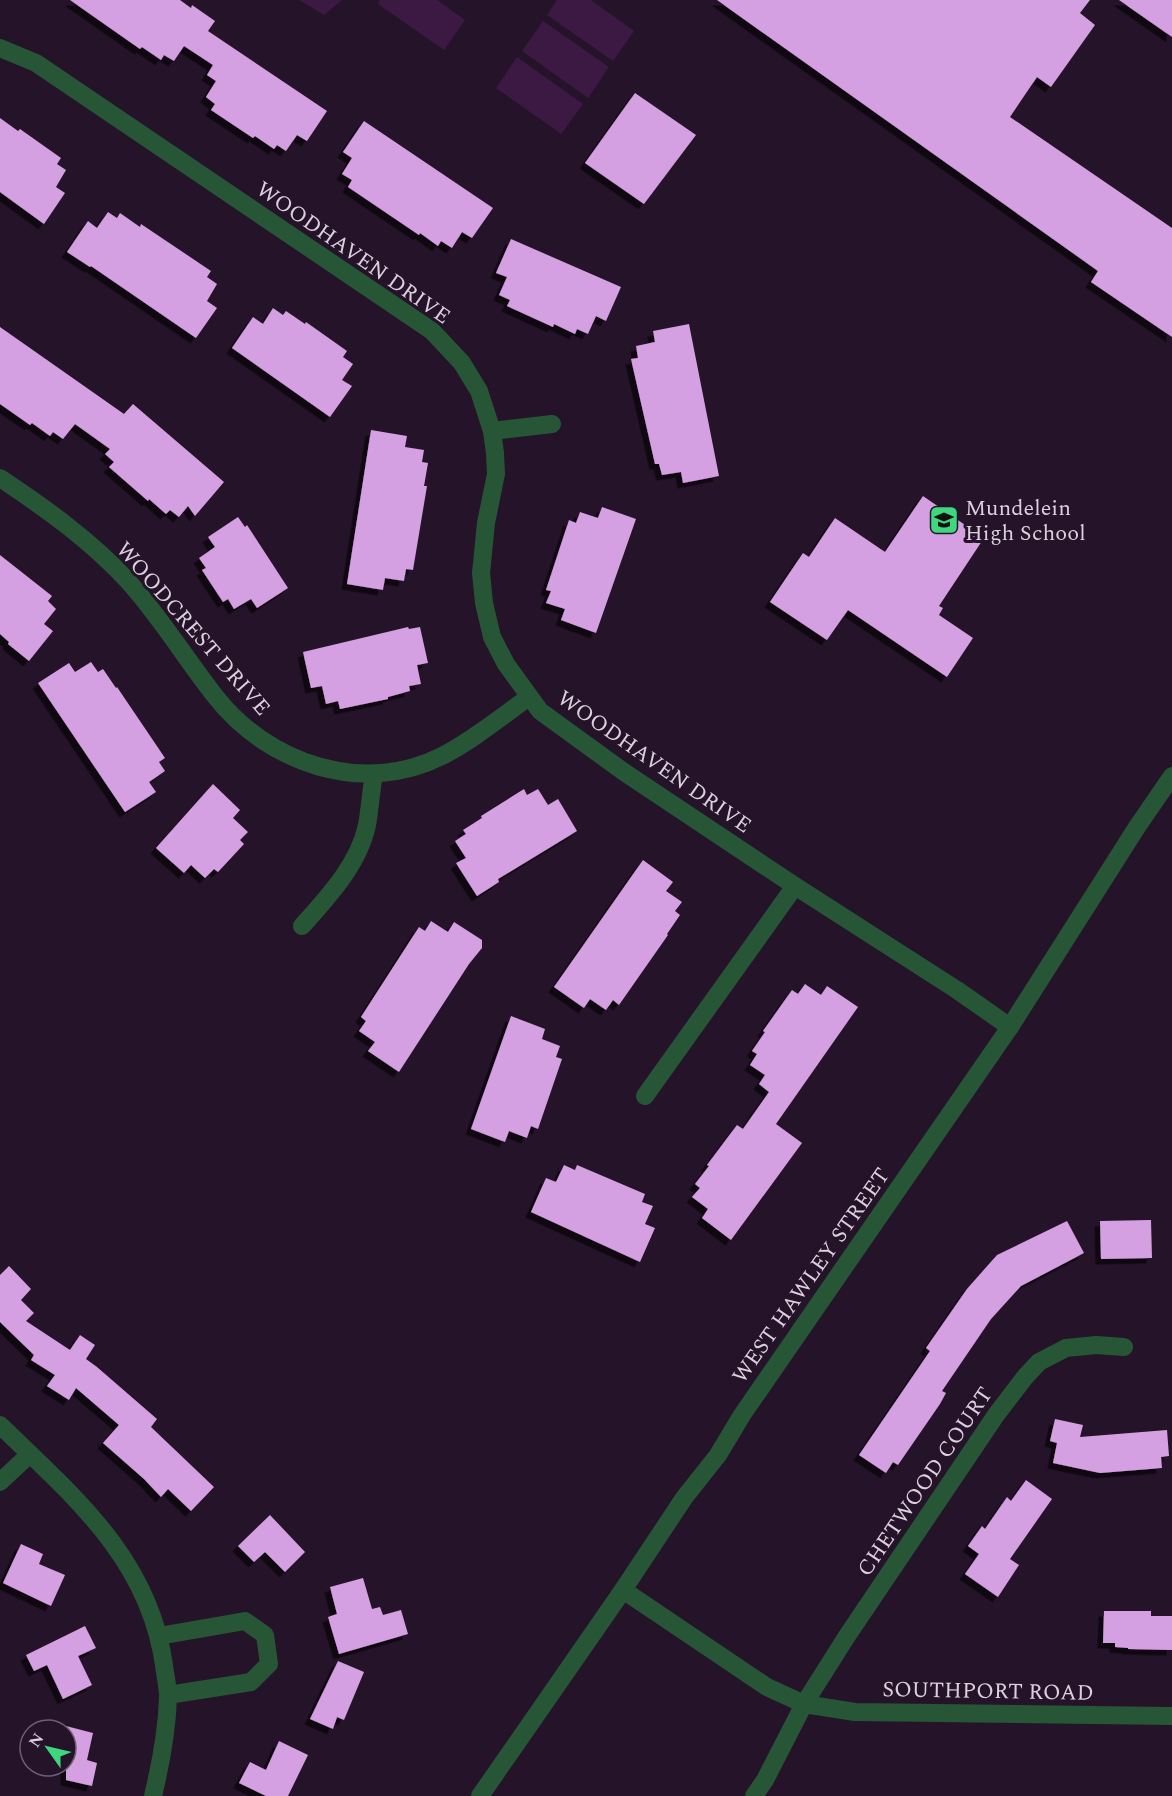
<svg xmlns="http://www.w3.org/2000/svg" width="1172" height="1796" viewBox="0 0 1172 1796" font-family="Spectral,serif">
	<style>
		.green { fill: #3b1943 }
		.building { fill: #d5a0e2; filter: url(#shadow) }
		.lines { fill: none; stroke-linecap: round; stroke-linejoin: round }
		.minor { stroke: #265636; stroke-width: 18 }
		.labels { text-anchor: middle; stroke-width: 6; stroke-linejoin: round; paint-order: stroke }
		.street-label { font-size: 22px; fill: #dcd0df; stroke: #251329 }
		.poi-label { font-size: 22px; fill: #dcd0df; stroke: #251329; text-anchor: start }
	</style>
	<defs>
		<filter id="shadow"><feDropShadow dx="-5.5" dy="5.5" stdDeviation="0" flood-color="#0009"/></filter>
	</defs>
	<rect width="100%" height="100%" fill="#251329"/>
	<g class="green">
		<polygon points="299,0 342,0 324,15"/>
		<polygon points="380,0 437,0 465,20 444,50 378,4"/>
		<polygon points="557,0 591,0 634,31 613,61 547,15"/>
		<polygon points="543,21 609,67 588,98 522,51"/>
		<polygon points="517,57 583,104 561,134 496,88"/>
	</g>
	<g class="building">
		<polygon points="70,0 180,0 191,8 192,5 215,21 208,31 327,111 307,141 297,135 286,151 277,145 274,149 255,136 253,138 211,110 215,104 206,97 216,81 207,75 213,65 184,46 174,61 164,55 161,60 142,47 140,49"/>
		<polygon points="717,0 1090,0 1080,13 1095,25 1051,87 1037,77 1010,117 1172,228 1172,337 1091,282 1098,271"/>
		<polygon points="1119,0 1172,0 1172,37"/>
		<polygon points="635,93 696,135 644,204 585,163"/>
		<polygon points="0,118 18,131 20,129 61,158 57,164 66,170 56,187 65,193 44,224 0,192"/>
		<polygon points="364,121 493,208 472,238 462,232 452,248 441,241 438,246 420,233 419,235 348,187 352,180 342,174 352,158 343,152"/>
		<polygon points="108,212 117,218 120,213 140,227 141,224 211,271 207,277 217,284 207,301 217,308 196,338 91,266 90,267 67,252 88,221 97,228"/>
		<polygon points="511,239 621,287 606,321 596,316 588,334 577,329 575,334 554,324 553,327 507,306 510,300 499,295 507,277 496,273"/>
		<polygon points="273,308 283,315 286,311 305,324 306,322 347,351 343,357 353,364 342,380 352,386 330,417 232,348 253,317 263,324"/>
		<polygon points="689,324 719,476 683,483 681,472 662,475 659,464 655,464 631,359 638,358 636,346 655,342 653,331"/>
		<polygon points="0,327 124,414 133,404 224,482 195,516 188,506 179,517 170,510 166,514 149,499 148,501 109,467 114,462 105,454 110,449 75,424 63,439 53,432 50,436 32,423 30,425 0,404"/>
		<polygon points="371,430 407,436 405,447 424,450 422,462 428,463 424,486 427,486 413,570 406,569 404,581 385,578 383,590 347,584"/>
		<polygon points="923,496 984,538 939,606 943,608 939,615 973,638 947,677 848,610 827,640 770,602 803,553 809,557 835,518 885,552"/>
		<polygon points="602,507 636,519 596,633 561,620 565,609 546,603 551,591 546,590 569,520 576,523 580,512 598,518"/>
		<polygon points="238,517 245,527 247,525 288,588 257,608 251,599 234,609 228,599 223,602 202,570 206,568 199,558 215,547 208,537"/>
		<polygon points="0,555 52,596 48,601 56,609 44,624 53,631 29,661 8,644 9,642 0,634"/>
		<polygon points="408,627 409,629 420,627 428,663 417,665 421,684 409,686 410,691 388,697 388,699 340,709 338,701 326,704 322,686 311,688 303,652"/>
		<polygon points="91,662 98,672 103,669 116,688 117,687 165,758 159,762 165,771 149,782 156,792 125,812 38,683 69,663 75,672"/>
		<polygon points="213,784 240,810 233,818 248,832 240,840 244,844 218,872 214,869 205,878 191,865 184,873 156,848"/>
		<polygon points="524,789 527,795 538,789 548,805 558,799 577,831 498,879 499,882 477,896 456,863 466,858 455,841 466,834 463,830 482,818 481,816"/>
		<polygon points="643,860 673,882 666,891 682,902 675,911 680,915 667,934 668,935 619,1005 613,1000 606,1010 590,999 584,1008 554,987"/>
		<polygon points="431,921 448,932 454,922 482,940 482,948 469,964 399,1072 368,1051 375,1042 359,1031 366,1021 361,1017 419,927 425,931"/>
		<polygon points="805,984 821,995 827,986 858,1007 776,1124 802,1143 731,1240 702,1218 708,1209 692,1197 700,1188 695,1184 709,1166 707,1165 737,1125 743,1129 769,1092 759,1084 765,1075 750,1065 757,1054 752,1051 765,1032 763,1031 792,990 798,994"/>
		<polygon points="511,1016 545,1029 542,1039 560,1046 556,1057 562,1059 538,1129 531,1126 527,1138 509,1131 505,1142 471,1129"/>
		<polygon points="564,1165 575,1170 577,1165 645,1194 642,1202 653,1206 645,1224 655,1228 640,1262 531,1212 546,1178 556,1182"/>
		<polygon points="1151,1220 1152,1258 1101,1259 1100,1221"/>
		<polygon points="1067,1221 1084,1253 1021,1286 991,1319 942,1391 946,1393 940,1404 898,1465 893,1462 886,1473 859,1455 930,1351 926,1348 967,1289 997,1255"/>
		<polygon points="9,1266 31,1289 21,1300 34,1313 26,1321 70,1350 80,1335 95,1345 86,1359 97,1367 157,1419 151,1427 214,1487 191,1511 168,1489 161,1497 144,1479 103,1443 119,1425 76,1388 69,1400 47,1386 55,1375 31,1360 34,1355 0,1322 0,1275"/>
		<polygon points="1055,1419 1083,1425 1080,1437 1167,1430 1169,1456 1161,1457 1162,1468 1100,1473 1053,1463 1057,1443 1050,1441"/>
		<polygon points="1026,1480 1052,1499 1010,1559 1019,1565 998,1597 965,1574 979,1554 968,1546 982,1526 985,1529 1007,1497 1011,1501"/>
		<polygon points="270,1515 305,1552 285,1572 265,1552 254,1562 238,1546"/>
		<polygon points="21,1544 43,1554 39,1564 65,1575 51,1606 3,1583"/>
		<polygon points="363,1578 372,1609 380,1607 383,1615 401,1610 408,1634 339,1654 328,1617 337,1614 330,1587"/>
		<polygon points="1104,1611 1151,1611 1151,1616 1172,1616 1172,1650 1128,1649 1128,1648 1115,1647 1115,1643 1103,1643"/>
		<polygon points="85,1626 96,1648 78,1656 92,1685 63,1699 47,1665 34,1671 26,1655"/>
		<polygon points="338,1661 364,1672 344,1720 337,1717 333,1729 310,1719"/>
		<polygon points="66,1726 93,1733 87,1760 97,1763 92,1786 66,1780"/>
		<polygon points="279,1741 308,1755 288,1796 266,1796 239,1783 250,1762 266,1770"/>
	</g>
	<g class="lines">
		<g class="minor">
			<polyline points="0,48 36,63 432,331 462,363 479,391 492,431 495,453 496,474 486,523 481,573 484,603 492,637 506,664 540,711 624,772 795,886 957,990 1010,1027"/>
			<polyline points="492,431 552,424"/>
			<path d="M 0,478 C 45,508 90,540 127,580 C 160,616 185,658 215,696 C 268,764 363,796 442,756 C 473,740 501,717 529,697"/>
			<path d="M 302,926 C 328,897 359,864 367,825 C 370,808 371,791 374,774"/>
			<polyline points="645,1096 795,886"/>
			<path d="M 0,1425 C 73,1496 149,1558 164,1665 C 165,1675 168,1686 168,1697 C 167,1730 161,1763 153,1796"/>
			<polyline points="0,1482 30,1454"/>
			<polyline points="623,1590 767,1687 804,1704 855,1712 1172,1716"/>
			<polyline points="159,1636 245,1621 265,1635 269,1664 251,1682 168,1695"/>
			<polyline points="480,1796 623,1590 684,1498 718,1455 742,1415 1010,1027 1137,827 1172,776"/>
			<polyline points="754,1796 765,1780 804,1704 847,1636 996,1415 1025,1377 1039,1362 1066,1348 1096,1345 1124,1347"/>
		</g>
	</g>
	<defs>
		<g id="school-square" transform="scale(1.5)"><rect x="-9" y="-9" width="18" height="18" rx="4" fill="#3ed77d" stroke="#251329"/><path d="M0-5L7-2L0 1L-7-2ZM-4 1L0 2.5L4 1V4Q0 6-4 4Z" fill="#111"/></g>
	</defs>
	<g fill-rule="evenodd">
		<use href="#school-square" x="944" y="520"/>
	</g>
	<g class="labels">
		<g class="street-label">
			<text transform="translate(354 252) rotate(35)" y="8">WOODHAVEN DRIVE</text>
			<text transform="translate(194 628) rotate(49)" y="8">WOODCREST DRIVE</text>
			<text transform="translate(655 761) rotate(35)" y="8">WOODHAVEN DRIVE</text>
			<text transform="translate(810 1275) rotate(-55)" y="8">WEST HAWLEY STREET</text>
			<text transform="translate(924 1481) rotate(-56)" y="8">CHETWOOD COURT</text>
			<text transform="translate(988 1690) rotate(1)" y="8">SOUTHPORT ROAD</text>
		</g>
		<g class="poi-label">
			<text x="965" y="515">Mundelein<tspan x="965" dy="25">High School</tspan></text>
		</g>
	</g>
	<g transform="translate(48 1748) rotate(304)"><circle r="28" fill="#251329" stroke="#6e5f72" stroke-width="1.5"/>
	<path d="M0-4.5L10 22L0 15L-10 22Z" fill="#3ed77d"/>
	<text y="-9" font-size="16" font-weight="bold" text-anchor="middle" fill="#dcd0df">N</text>
	</g>
</svg>
